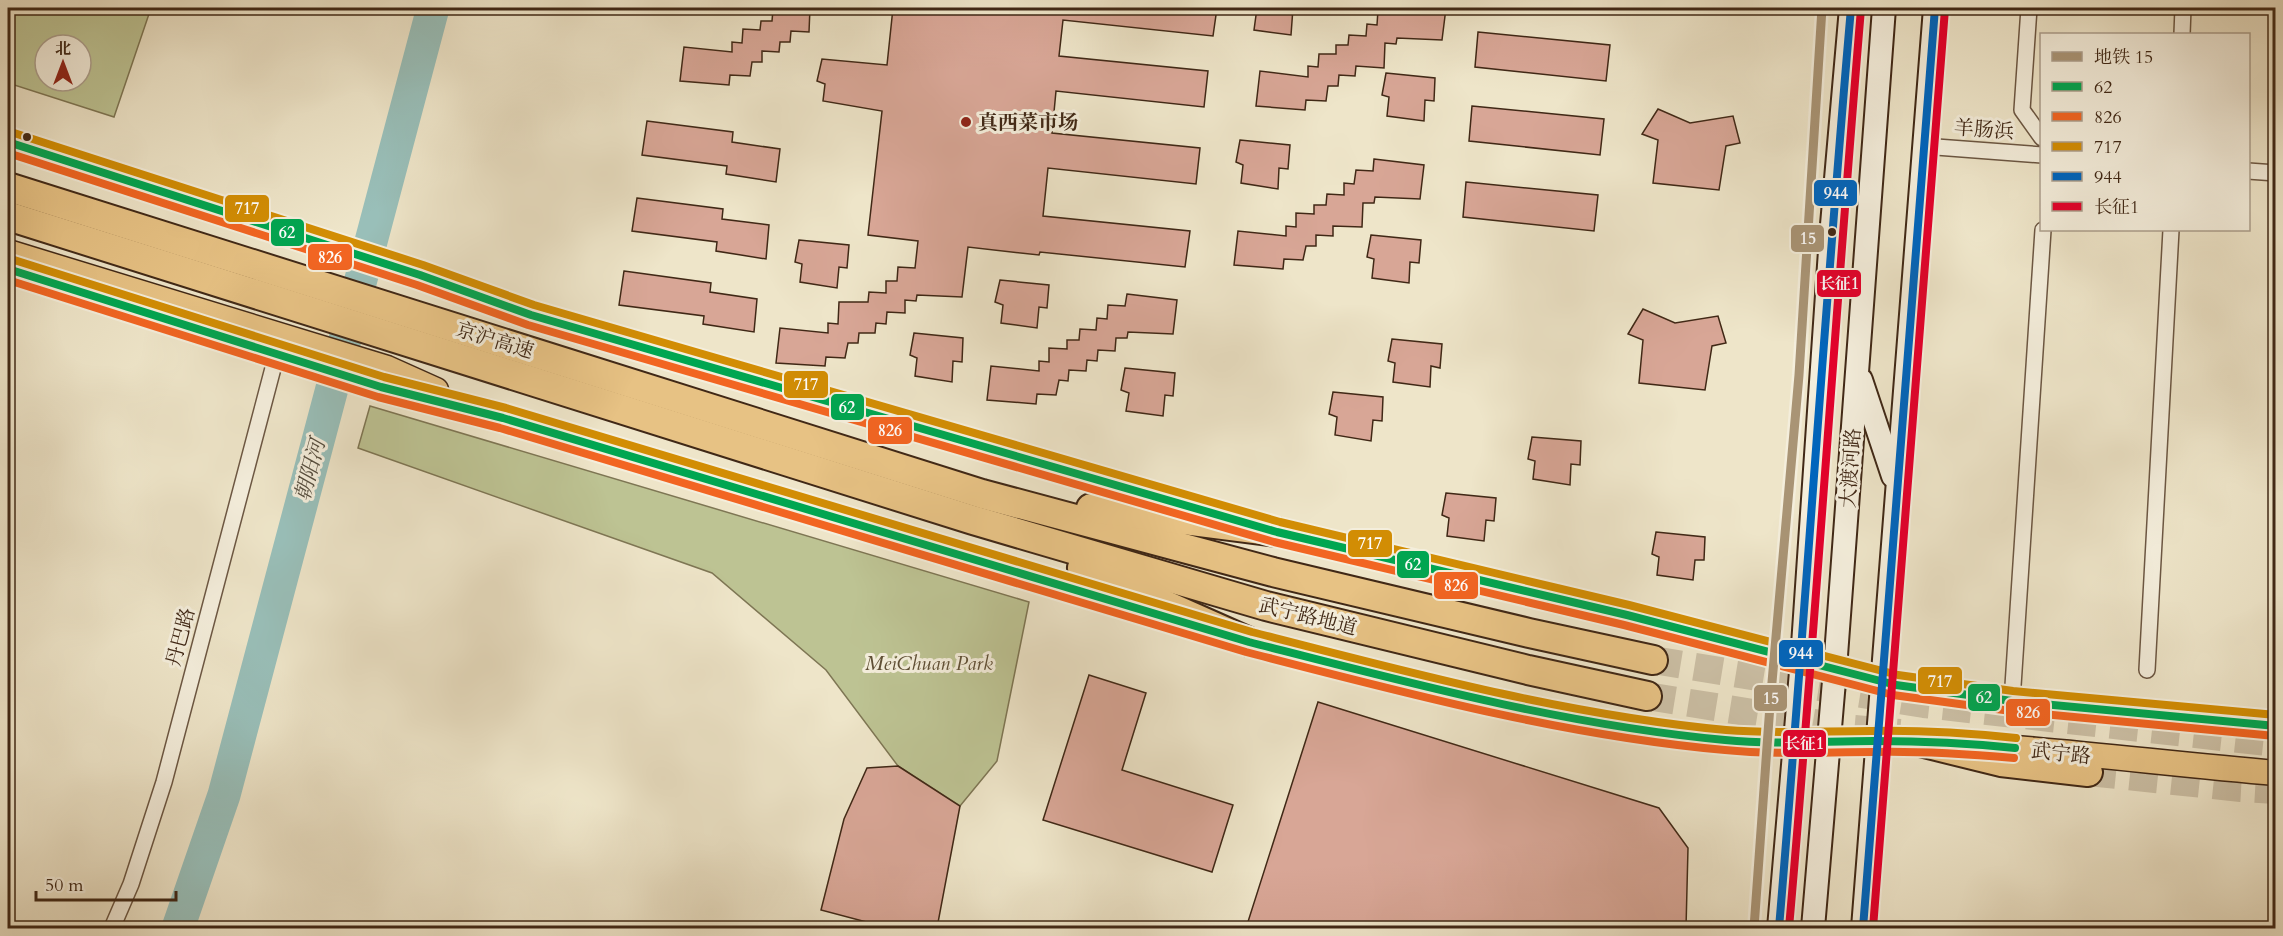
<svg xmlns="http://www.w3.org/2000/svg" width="2283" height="936" viewBox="0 0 2283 936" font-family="Cardo,'Noto Serif SC',serif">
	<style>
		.green { fill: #bdc393; stroke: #7e7654; stroke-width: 1.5; fill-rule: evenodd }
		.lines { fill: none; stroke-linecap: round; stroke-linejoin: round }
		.river { stroke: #99bfb9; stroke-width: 33 }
		.building { fill: #d8a696; stroke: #402816; stroke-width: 1.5 }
		.highway-tunnel { stroke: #cbbfa5; stroke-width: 28; stroke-dasharray: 28 14; stroke-linecap: butt }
		.street-casing { stroke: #6c5743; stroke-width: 18 }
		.secondary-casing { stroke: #402816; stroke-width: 26 }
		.primary-casing { stroke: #402816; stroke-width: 27 }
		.highway-casing { stroke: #402816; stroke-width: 32 }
		.street { stroke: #f4eedc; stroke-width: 15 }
		.secondary { stroke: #f4eedc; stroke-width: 22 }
		.primary { stroke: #e7c284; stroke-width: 24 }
		.highway { stroke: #e7c284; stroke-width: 28 }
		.bus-1-casing { stroke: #f4eedc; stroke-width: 12 }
		.bus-2-casing { stroke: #f4eedc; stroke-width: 12 }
		.bus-3-casing { stroke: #f4eedc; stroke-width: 12 }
		.bus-4-casing { stroke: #f4eedc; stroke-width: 12 }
		.bus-5-casing { stroke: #f4eedc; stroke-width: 12 }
		.bus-1 { stroke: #00a651; stroke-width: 8 }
		.bus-2 { stroke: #f26522; stroke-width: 8 }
		.bus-3 { stroke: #d28d04; stroke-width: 8 }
		.bus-4 { stroke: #0065bd; stroke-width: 8 }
		.bus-5 { stroke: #e4002b; stroke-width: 8 }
		.metro-1-casing { stroke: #f4eedc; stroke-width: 14 }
		.metro-1 { stroke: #a99475; stroke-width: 9 }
		.poi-dot { fill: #8f2418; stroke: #f4eedc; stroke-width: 2 }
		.bus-dot { fill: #402816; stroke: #f4eedc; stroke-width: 2 }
		.labels { text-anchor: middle; stroke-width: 6; stroke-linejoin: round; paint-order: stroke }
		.poi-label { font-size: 20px; font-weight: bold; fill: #402816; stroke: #f4eedc; text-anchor: start }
		.street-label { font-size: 20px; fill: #402816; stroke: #f4eedc }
		.park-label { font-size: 20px; font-style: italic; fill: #5f4f35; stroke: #f4eedc }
		.water-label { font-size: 21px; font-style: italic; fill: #564e3f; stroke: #f4eedc }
		.line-badge { stroke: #f4eedc; stroke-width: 2 }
		.badge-label { font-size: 16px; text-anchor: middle; font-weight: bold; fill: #fff }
	</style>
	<rect width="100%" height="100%" fill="#eee5c9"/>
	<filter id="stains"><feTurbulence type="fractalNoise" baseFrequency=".00333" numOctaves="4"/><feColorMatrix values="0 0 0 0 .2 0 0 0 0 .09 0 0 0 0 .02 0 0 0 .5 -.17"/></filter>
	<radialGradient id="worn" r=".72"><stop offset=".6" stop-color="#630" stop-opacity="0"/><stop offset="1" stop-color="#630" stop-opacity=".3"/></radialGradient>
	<g class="green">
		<path d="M 8,8 L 151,8 L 114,117 L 8,83 ZM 45,45 L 81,45 L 81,81 L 45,81 Z"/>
		<polygon points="370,406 1029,602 997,761 960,806 898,766 826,670 712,573 358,448"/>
	</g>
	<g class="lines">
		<polyline class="river" points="178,928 224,795 433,8"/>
	</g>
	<g class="building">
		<polygon points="790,8 810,8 809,32 791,31 790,42 780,42 779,52 762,51 762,62 752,62 750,76 730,75 729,85 680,81 684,47 732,52 732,42 742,43 743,29 760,30 761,21 772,21 773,10 790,11"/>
		<polygon points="893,8 1217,8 1213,36 1063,20 1059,56 1208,71 1204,107 1056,91 1052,133 1200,148 1196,184 1048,168 1043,216 1190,231 1185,267 1040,252 1039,255 968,247 962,297 917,295 916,301 905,300 905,313 887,312 886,324 876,323 875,333 859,333 858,343 848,343 845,358 826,357 825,366 776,363 780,328 828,333 828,323 838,324 839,302 868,302 869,292 886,293 886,281 897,281 898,267 915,268 918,241 868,235 882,111 823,101 825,84 817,81 822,59 887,65"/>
		<polygon points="1257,8 1293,8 1291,35 1254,30"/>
		<polygon points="1395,8 1446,8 1442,40 1397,38 1396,44 1385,43 1384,68 1356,66 1355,76 1339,75 1338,86 1328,86 1326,101 1306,100 1305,110 1256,106 1260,71 1308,77 1308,66 1318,67 1319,54 1336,54 1336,45 1348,45 1349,35 1366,36 1367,24 1377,25 1378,10 1395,11"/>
		<polygon points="1478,32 1610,45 1606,81 1475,67"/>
		<polygon points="1386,73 1435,78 1434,101 1425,100 1424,121 1387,116 1389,97 1382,95"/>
		<polygon points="1472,106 1604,119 1600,155 1469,141"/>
		<polygon points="1658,109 1690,123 1733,116 1740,143 1726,146 1719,190 1653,183 1658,140 1642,134"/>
		<polygon points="647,121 733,132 732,142 780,149 776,182 726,174 727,166 642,155"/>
		<polygon points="1240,140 1290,145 1288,169 1279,168 1278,189 1241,183 1243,165 1236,162"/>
		<polygon points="1374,159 1424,165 1420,199 1375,197 1374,203 1363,203 1362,227 1333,226 1333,236 1316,235 1316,246 1306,246 1303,260 1284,259 1283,269 1234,265 1238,231 1286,236 1286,226 1296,227 1296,213 1314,214 1314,205 1326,205 1327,194 1344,195 1344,183 1354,184 1356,170 1373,171"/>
		<polygon points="1466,182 1598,195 1594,231 1463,217"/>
		<polygon points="637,198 723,209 722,219 769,225 766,259 716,251 717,242 632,231"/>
		<polygon points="1371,235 1421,240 1419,263 1410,262 1409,283 1372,278 1374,259 1367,257"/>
		<polygon points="799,240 849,245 847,268 839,267 837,288 800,282 802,264 795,262"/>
		<polygon points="624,271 711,283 710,292 757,299 754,332 703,324 704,316 619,305"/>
		<polygon points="1000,280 1049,285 1047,308 1039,307 1037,328 1001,323 1003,305 995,302"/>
		<polygon points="1127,294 1177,300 1173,334 1128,332 1127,338 1116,338 1115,351 1098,350 1097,361 1087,360 1086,371 1069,370 1068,381 1059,380 1056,395 1037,394 1036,404 987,400 991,366 1039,371 1039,361 1049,362 1049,348 1067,349 1067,340 1079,340 1080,329 1096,330 1097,318 1107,319 1108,305 1125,306"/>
		<polygon points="1643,309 1675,323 1718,316 1726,343 1712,346 1705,390 1639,383 1643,340 1628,334"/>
		<polygon points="914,333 963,338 962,362 953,361 952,382 915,376 917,358 910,355"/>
		<polygon points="1392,339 1442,344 1440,368 1431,366 1430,387 1393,382 1395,363 1388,361"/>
		<polygon points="1125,368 1175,373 1173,396 1165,395 1163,416 1126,411 1129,393 1121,390"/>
		<polygon points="1333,392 1383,397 1382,421 1373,420 1371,441 1335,435 1337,417 1329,414"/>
		<polygon points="1532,437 1581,441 1580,465 1571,464 1570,485 1533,479 1535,461 1528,459"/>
		<polygon points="1446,493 1496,498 1494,521 1486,520 1484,541 1447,536 1449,518 1442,515"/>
		<polygon points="1656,532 1705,537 1704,560 1695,560 1693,580 1657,575 1659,557 1652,554"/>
		<polygon points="1089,675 1146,693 1122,770 1233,805 1212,872 1043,820"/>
		<polygon points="1318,702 1659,808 1688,848 1686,928 1246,928"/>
		<polygon points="898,766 960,806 937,928 889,928 821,910 844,819 867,768"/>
	</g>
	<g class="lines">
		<g class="highway-tunnel">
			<polyline points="1653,660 1924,704 2276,743"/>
			<polyline points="1647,696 1845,728 1900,733"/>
			<polyline points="2088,772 2241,788 2276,790"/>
		</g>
		<g class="street-casing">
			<g id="street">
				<polyline points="2029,8 2022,110 2042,138"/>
				<polyline points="2182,34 2183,8"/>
				<polyline points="1923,146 2042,155"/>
				<polyline points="2248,171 2276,173"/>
				<polyline points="2147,670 2171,230"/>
				<polyline points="2012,701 2043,230"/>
				<polyline points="112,928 131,884 164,782 277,353"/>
			</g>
		</g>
		<g class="secondary-casing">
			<g id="secondary">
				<polyline points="1861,380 1893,476"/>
				<polyline points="1779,928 1802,660 1831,236 1851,8"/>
				<polyline points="1813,928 1835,669 1884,8"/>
				<polyline points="1863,928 1935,8"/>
			</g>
		</g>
		<g class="primary-casing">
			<g id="primary">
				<polyline points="8,142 420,275 531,315 1221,515"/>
				<polyline points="8,252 387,368 436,390"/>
				<polyline points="8,269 381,387 503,418 1169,617"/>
				<polyline points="1260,527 1332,546 1677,627 1896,685 2012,701 2276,726"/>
				<path d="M 1231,636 C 1295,655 1361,670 1427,686 C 1525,709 1624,730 1724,740 C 1790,746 1855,739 1921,742 C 2039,747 2157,763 2276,773"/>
			</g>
		</g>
		<g class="highway-casing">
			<g id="highway">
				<polyline points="8,187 982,494 1273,572 1529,633 1653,660"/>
				<polyline points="8,216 973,520 1266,606 1528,670 1647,696"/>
				<polyline points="1091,508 1277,532"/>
				<polyline points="1082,568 1249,642"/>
				<polyline points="1920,742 2001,762 2088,772"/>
			</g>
		</g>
		<use href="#street" class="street"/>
		<use href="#secondary" class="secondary"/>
		<use href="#primary" class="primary"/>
		<use href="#highway" class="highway"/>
		<g class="bus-1-casing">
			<g id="bus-1">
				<polyline points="8,142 420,275 531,315 1277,532 1627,615 1896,685 2012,701 2276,726"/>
				<path d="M 8,269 L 381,387 L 503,418 L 1249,642 C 1405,682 1564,725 1725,740 C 1774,745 1824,741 1874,741 C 1921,741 1968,743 2015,748"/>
			</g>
		</g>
		<g class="bus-2-casing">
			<g id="bus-2">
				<polyline points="8,153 417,285 528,325 1274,542 1624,625 1893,695 2011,711 2275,736"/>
				<path d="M 8,280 L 378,397 L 500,428 L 1246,652 C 1401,692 1565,736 1725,750 C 1774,755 1824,752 1874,752 C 1921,751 1967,754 2014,758"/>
			</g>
		</g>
		<g class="bus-3-casing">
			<g id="bus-3">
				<polyline points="11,132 423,265 534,305 1280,522 1629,605 1898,675 2013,691 2276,715"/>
				<path d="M 11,259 L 384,377 L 506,408 L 1252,632 C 1407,672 1566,715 1726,730 C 1775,734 1823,731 1871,731 C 1920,730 1968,733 2016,738"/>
			</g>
		</g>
		<g class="bus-4-casing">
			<g id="bus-4">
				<path d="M 1779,928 C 1805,621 1824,314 1851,8"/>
				<polyline points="1863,928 1935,8"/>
			</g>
		</g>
		<g class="bus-5-casing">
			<g id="bus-5">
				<path d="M 1789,928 C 1816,622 1835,315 1861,9"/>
				<polyline points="1873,928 1945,9"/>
			</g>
		</g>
		<use href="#bus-1" class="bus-1"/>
		<use href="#bus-2" class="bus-2"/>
		<use href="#bus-3" class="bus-3"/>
		<use href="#bus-4" class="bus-4"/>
		<use href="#bus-5" class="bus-5"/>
		<g class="metro-1-casing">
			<polyline id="metro-1" points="1754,928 1770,705 1799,375 1822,8"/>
		</g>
		<use href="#metro-1" class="metro-1"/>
	</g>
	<circle class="poi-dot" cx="966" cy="122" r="6"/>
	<g class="bus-dot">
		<circle cx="27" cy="137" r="5"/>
		<circle cx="1832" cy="232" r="5"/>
	</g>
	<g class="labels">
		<g class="poi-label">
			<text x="978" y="129">真西菜市场</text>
		</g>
		<g class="street-label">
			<text transform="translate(1984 129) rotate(4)" y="7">羊肠浜</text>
			<text transform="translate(495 340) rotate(17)" y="7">京沪高速</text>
			<text transform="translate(1850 468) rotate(-86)" y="7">大渡河路</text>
			<text transform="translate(1308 616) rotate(14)" y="7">武宁路地道</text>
			<text transform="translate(180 637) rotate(-75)" y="7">丹巴路</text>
			<text transform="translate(2061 753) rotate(6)" y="7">武宁路</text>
		</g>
		<g class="park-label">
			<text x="929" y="670">MeiChuan Park</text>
		</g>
		<g class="water-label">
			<text transform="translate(310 470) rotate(-75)" y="7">朝阳河</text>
		</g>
	</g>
	<g class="line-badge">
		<rect x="1813" y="179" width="45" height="28" rx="6" fill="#0065bd"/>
		<rect x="224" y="194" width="46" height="29" rx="6" fill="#d28d04"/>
		<rect x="270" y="218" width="35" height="29" rx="6" fill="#00a651"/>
		<rect x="1790" y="224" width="35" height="29" rx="6" fill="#a99475"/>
		<rect x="307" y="243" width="46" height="28" rx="6" fill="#f26522"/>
		<rect x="1816" y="269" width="46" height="29" rx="6" fill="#e4002b"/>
		<rect x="783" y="370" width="46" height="29" rx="6" fill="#d28d04"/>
		<rect x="830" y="393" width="35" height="28" rx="6" fill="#00a651"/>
		<rect x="867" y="416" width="46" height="29" rx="6" fill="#f26522"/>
		<rect x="1347" y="529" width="46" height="29" rx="6" fill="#d28d04"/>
		<rect x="1396" y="550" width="34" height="29" rx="6" fill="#00a651"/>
		<rect x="1433" y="571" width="46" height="29" rx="6" fill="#f26522"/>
		<rect x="1778" y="639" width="46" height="29" rx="6" fill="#0065bd"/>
		<rect x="1917" y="666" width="46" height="29" rx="6" fill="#d28d04"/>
		<rect x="1967" y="683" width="34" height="29" rx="6" fill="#00a651"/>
		<rect x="1753" y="684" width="35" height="28" rx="6" fill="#a99475"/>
		<rect x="2005" y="698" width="46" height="29" rx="6" fill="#f26522"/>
		<rect x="1782" y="729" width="45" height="29" rx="6" fill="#e4002b"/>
	</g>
	<g class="badge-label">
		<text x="1836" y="199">944</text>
		<text x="247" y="214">717</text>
		<text x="287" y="238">62</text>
		<text x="1808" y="244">15</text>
		<text x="330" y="263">826</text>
		<text x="1839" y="289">长征1</text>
		<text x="806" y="390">717</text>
		<text x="847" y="413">62</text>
		<text x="890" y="436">826</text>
		<text x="1370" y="549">717</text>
		<text x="1413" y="570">62</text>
		<text x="1456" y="591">826</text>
		<text x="1801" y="659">944</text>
		<text x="1940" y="687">717</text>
		<text x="1984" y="703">62</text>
		<text x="1771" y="704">15</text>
		<text x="2028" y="718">826</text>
		<text x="1804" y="749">长征1</text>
	</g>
	<rect width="2283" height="936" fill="none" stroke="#eee5c9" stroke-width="30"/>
	<rect x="9" y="9" width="2265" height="918" fill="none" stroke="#402816" stroke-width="3"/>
	<rect x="15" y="15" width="2253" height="906" fill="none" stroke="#402816" stroke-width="1.5"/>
	<rect x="2040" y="33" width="210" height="198" fill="#f4eedc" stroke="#ac9f8d" stroke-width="1.5"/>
	<rect x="2052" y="52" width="30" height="9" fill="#a99475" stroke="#ac9f8d" stroke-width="1.5"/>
	<text x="2094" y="63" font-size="18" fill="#402816">地铁 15</text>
	<rect x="2052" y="82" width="30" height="9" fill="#00a651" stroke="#ac9f8d" stroke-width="1.5"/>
	<text x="2094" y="93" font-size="18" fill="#402816">62</text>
	<rect x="2052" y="112" width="30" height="9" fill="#f26522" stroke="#ac9f8d" stroke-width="1.5"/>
	<text x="2094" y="123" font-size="18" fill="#402816">826</text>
	<rect x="2052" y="142" width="30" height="9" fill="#d28d04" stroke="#ac9f8d" stroke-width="1.5"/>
	<text x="2094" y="153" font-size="18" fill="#402816">717</text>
	<rect x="2052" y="172" width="30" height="9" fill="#0065bd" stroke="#ac9f8d" stroke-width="1.5"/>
	<text x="2094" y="183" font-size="18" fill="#402816">944</text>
	<rect x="2052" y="202" width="30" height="9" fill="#e4002b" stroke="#ac9f8d" stroke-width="1.5"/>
	<text x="2094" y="213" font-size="18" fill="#402816">长征1</text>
	<g transform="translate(63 63)"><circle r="28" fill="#f4eedc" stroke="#ac9f8d" stroke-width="1.5"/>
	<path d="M0-4.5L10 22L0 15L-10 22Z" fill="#8f2418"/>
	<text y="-9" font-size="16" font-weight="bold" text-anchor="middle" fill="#402816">北</text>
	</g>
	<path d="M36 891v9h140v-9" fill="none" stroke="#402816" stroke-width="3"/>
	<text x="45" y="891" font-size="18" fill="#402816" stroke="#f4eedc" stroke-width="4.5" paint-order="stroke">50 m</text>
	<rect width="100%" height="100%" filter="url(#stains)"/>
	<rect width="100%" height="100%" fill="url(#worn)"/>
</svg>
